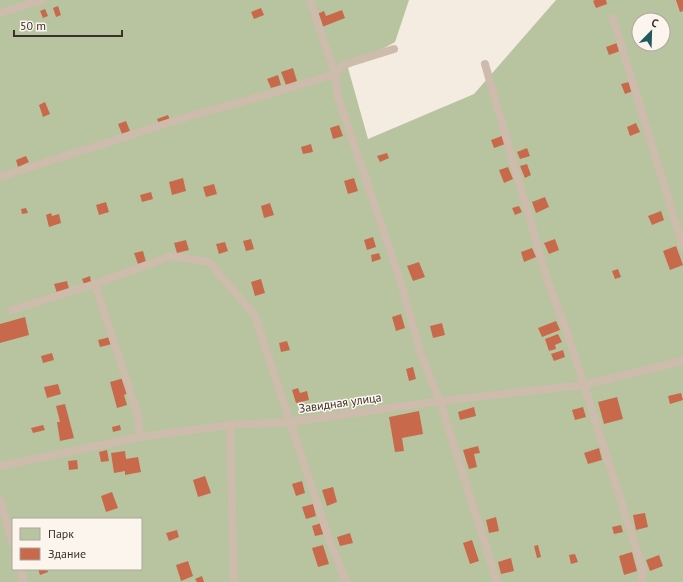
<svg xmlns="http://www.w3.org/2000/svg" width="683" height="582" viewBox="0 0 683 582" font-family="'PT Sans',sans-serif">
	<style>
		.green { fill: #b8c4a0; fill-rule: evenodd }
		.building { fill: #c8694b }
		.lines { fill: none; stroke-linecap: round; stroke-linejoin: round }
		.lane { stroke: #cdbbac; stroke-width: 8 }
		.labels { text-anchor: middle; stroke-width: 3; stroke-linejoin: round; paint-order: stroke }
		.street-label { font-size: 12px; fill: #3b302b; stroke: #fbf5ee }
	</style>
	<rect width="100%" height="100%" fill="#f4ebe1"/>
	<path class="green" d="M 0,0 L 409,0 L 395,42 L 348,68 L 368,139 L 474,94 L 556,0 L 683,0 L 683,582 L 0,582 ZM 639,20 L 663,20 L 663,44 L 639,44 ZM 13,519 L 141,519 L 141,569 L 13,569 Z"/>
	<g class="building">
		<polygon points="595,0 606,0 607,4 596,8 593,1"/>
		<polygon points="676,0 683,0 683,11 680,12"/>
		<polygon points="58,6 61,15 56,17 53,8"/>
		<polygon points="261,8 264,15 254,19 251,12"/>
		<polygon points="45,9 48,16 43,18 40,11"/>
		<polygon points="342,10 345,18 322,27 317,14 324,11 326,16"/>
		<polygon points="617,43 620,51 609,55 606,47"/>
		<polygon points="293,68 297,81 286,85 281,72"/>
		<polygon points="278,75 281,85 271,88 267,79"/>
		<polygon points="629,82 633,91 625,94 621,84"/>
		<polygon points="45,102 50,114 43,117 39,105"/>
		<polygon points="168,115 170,120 159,124 157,119"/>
		<polygon points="126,121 130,131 122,134 118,124"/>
		<polygon points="636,123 640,132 630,136 627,127"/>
		<polygon points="339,125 343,136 333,139 330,128"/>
		<polygon points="502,136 505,144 494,148 491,140"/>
		<polygon points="311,144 313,152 303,154 301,147"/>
		<polygon points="527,148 530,156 520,159 517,152"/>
		<polygon points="387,153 389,158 380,162 377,156"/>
		<polygon points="26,156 29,162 18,167 16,160"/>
		<polygon points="527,164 531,175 525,178 520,166"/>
		<polygon points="508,167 513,179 504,183 499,170"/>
		<polygon points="183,178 186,191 172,195 169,182"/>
		<polygon points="354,178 358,191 348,194 344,181"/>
		<polygon points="214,184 217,194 206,197 203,187"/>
		<polygon points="151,192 153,199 142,202 140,195"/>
		<polygon points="545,197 549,207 536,213 532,202"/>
		<polygon points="106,202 109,212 99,215 96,205"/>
		<polygon points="270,203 274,215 264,218 261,206"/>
		<polygon points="519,206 522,212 515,215 512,208"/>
		<polygon points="26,208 28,213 22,214 21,209"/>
		<polygon points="661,211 664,220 652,225 648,216"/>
		<polygon points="51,213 52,216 59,214 61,223 49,227 46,215"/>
		<polygon points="373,237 376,247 367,250 364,240"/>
		<polygon points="251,239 254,249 246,251 243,241"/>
		<polygon points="555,239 559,250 549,254 544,243"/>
		<polygon points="186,240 189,250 177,253 174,243"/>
		<polygon points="225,242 228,251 219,254 216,244"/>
		<polygon points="676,246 683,265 670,270 663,251"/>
		<polygon points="532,248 536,257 524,262 521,252"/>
		<polygon points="143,251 146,262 138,264 134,253"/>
		<polygon points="379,253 381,259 372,262 371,255"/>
		<polygon points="419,262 425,277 413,281 407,266"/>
		<polygon points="618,269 621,277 615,279 612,271"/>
		<polygon points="90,276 91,282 84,284 82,279"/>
		<polygon points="261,279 265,293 255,296 251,282"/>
		<polygon points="67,281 69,289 57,293 54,284"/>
		<polygon points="401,314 405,328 396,331 392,317"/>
		<polygon points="25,317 29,335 0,343 0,324"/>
		<polygon points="556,321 560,330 542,337 538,328"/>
		<polygon points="442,323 445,335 433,338 430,326"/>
		<polygon points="558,334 562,342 555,345 556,349 549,351 545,339"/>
		<polygon points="110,337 112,344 100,347 98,340"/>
		<polygon points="287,341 290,350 281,352 279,343"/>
		<polygon points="563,350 565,357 554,361 551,354"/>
		<polygon points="52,353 54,360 43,363 41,356"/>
		<polygon points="413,367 416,379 409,381 406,369"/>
		<polygon points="124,378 128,393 124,395 127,405 117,408 110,382"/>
		<polygon points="58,384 61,394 47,398 44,387"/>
		<polygon points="298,388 300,393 307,391 309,400 296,403 292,390"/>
		<polygon points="681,393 683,400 670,404 668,396"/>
		<polygon points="617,397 623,419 604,424 598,402"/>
		<polygon points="65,404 74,438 60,441 57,422 60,422 56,406"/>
		<polygon points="474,407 476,416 460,420 458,412"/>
		<polygon points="583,407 586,417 575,420 572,410"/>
		<polygon points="419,411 423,434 402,438 404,451 395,452 389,417"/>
		<polygon points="43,425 45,430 33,433 31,428"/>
		<polygon points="120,425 121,430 113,432 112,427"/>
		<polygon points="478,446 480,453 474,454 477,467 469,469 463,450"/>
		<polygon points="599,448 602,460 588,464 584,453"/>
		<polygon points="107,450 109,461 101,462 99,452"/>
		<polygon points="125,451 126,459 138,457 141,472 125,475 125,471 114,473 111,453"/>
		<polygon points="77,460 78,469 69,470 68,461"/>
		<polygon points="205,476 211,493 198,497 193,480"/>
		<polygon points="302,481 305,493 296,496 292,484"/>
		<polygon points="333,487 337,502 327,506 322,490"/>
		<polygon points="112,492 118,508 106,512 101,496"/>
		<polygon points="313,504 316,516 306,519 302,507"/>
		<polygon points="645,513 648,527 636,530 633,515"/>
		<polygon points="496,517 499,531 489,533 486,520"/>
		<polygon points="321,523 324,534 315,536 312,526"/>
		<polygon points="621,525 623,532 614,534 612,527"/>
		<polygon points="177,530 179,537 169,541 166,533"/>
		<polygon points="350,533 353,543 340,546 337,537"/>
		<polygon points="472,540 479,561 470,564 463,543"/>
		<polygon points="323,545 329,564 318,567 312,548"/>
		<polygon points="538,545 541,557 537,558 534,546"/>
		<polygon points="632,552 637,571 624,575 619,556"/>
		<polygon points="575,554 578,562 571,564 569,555"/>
		<polygon points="659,555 663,566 650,571 646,560"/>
		<polygon points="511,558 514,571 501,574 498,562"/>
		<polygon points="188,561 193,576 181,581 176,565"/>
		<polygon points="38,569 47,569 48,572 40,575"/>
		<polygon points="202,576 204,582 197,582 195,579"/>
	</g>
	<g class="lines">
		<g class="lane">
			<polyline points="310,0 335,74 338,97 401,283 421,355 440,401 497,582"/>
			<polyline points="0,13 42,0"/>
			<polyline points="613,18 683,247"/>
			<polyline points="485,64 547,279 569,338 643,570 641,582"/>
			<polyline points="0,177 190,116 259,97 335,74 343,65 394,49"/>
			<polyline points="95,284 138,416 140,437"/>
			<polyline points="12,310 95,284 171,256 209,262 255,316 329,539 346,582"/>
			<polyline points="230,425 234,582"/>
			<polyline points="0,466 140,437 230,425 290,422 440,401 583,385 683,361"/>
			<polyline points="0,500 13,544"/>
			<polyline points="20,569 24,582"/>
		</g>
	</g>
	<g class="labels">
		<g class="street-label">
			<text transform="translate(340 403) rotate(-8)" y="4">Завидная улица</text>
		</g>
	</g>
	<rect x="12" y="518" width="130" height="52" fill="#fbf5ee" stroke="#aea6a0"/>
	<rect x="20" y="528" width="20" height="12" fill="#b8c4a0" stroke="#aea6a0"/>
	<text x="48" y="538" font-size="12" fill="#3b302b">Парк</text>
	<rect x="20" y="548" width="20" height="12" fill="#c8694b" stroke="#aea6a0"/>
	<text x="48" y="558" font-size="12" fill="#3b302b">Здание</text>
	<g transform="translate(651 32) rotate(23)"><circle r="19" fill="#fbf5ee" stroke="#aea6a0"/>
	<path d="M0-3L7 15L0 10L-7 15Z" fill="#1f5a5e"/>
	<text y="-6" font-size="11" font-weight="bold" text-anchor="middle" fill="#3b302b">С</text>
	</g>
	<path d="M14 30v6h108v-6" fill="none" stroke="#3b302b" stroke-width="2"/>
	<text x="20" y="30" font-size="12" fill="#3b302b" stroke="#fbf5ee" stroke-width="3" paint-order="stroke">50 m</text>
</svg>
